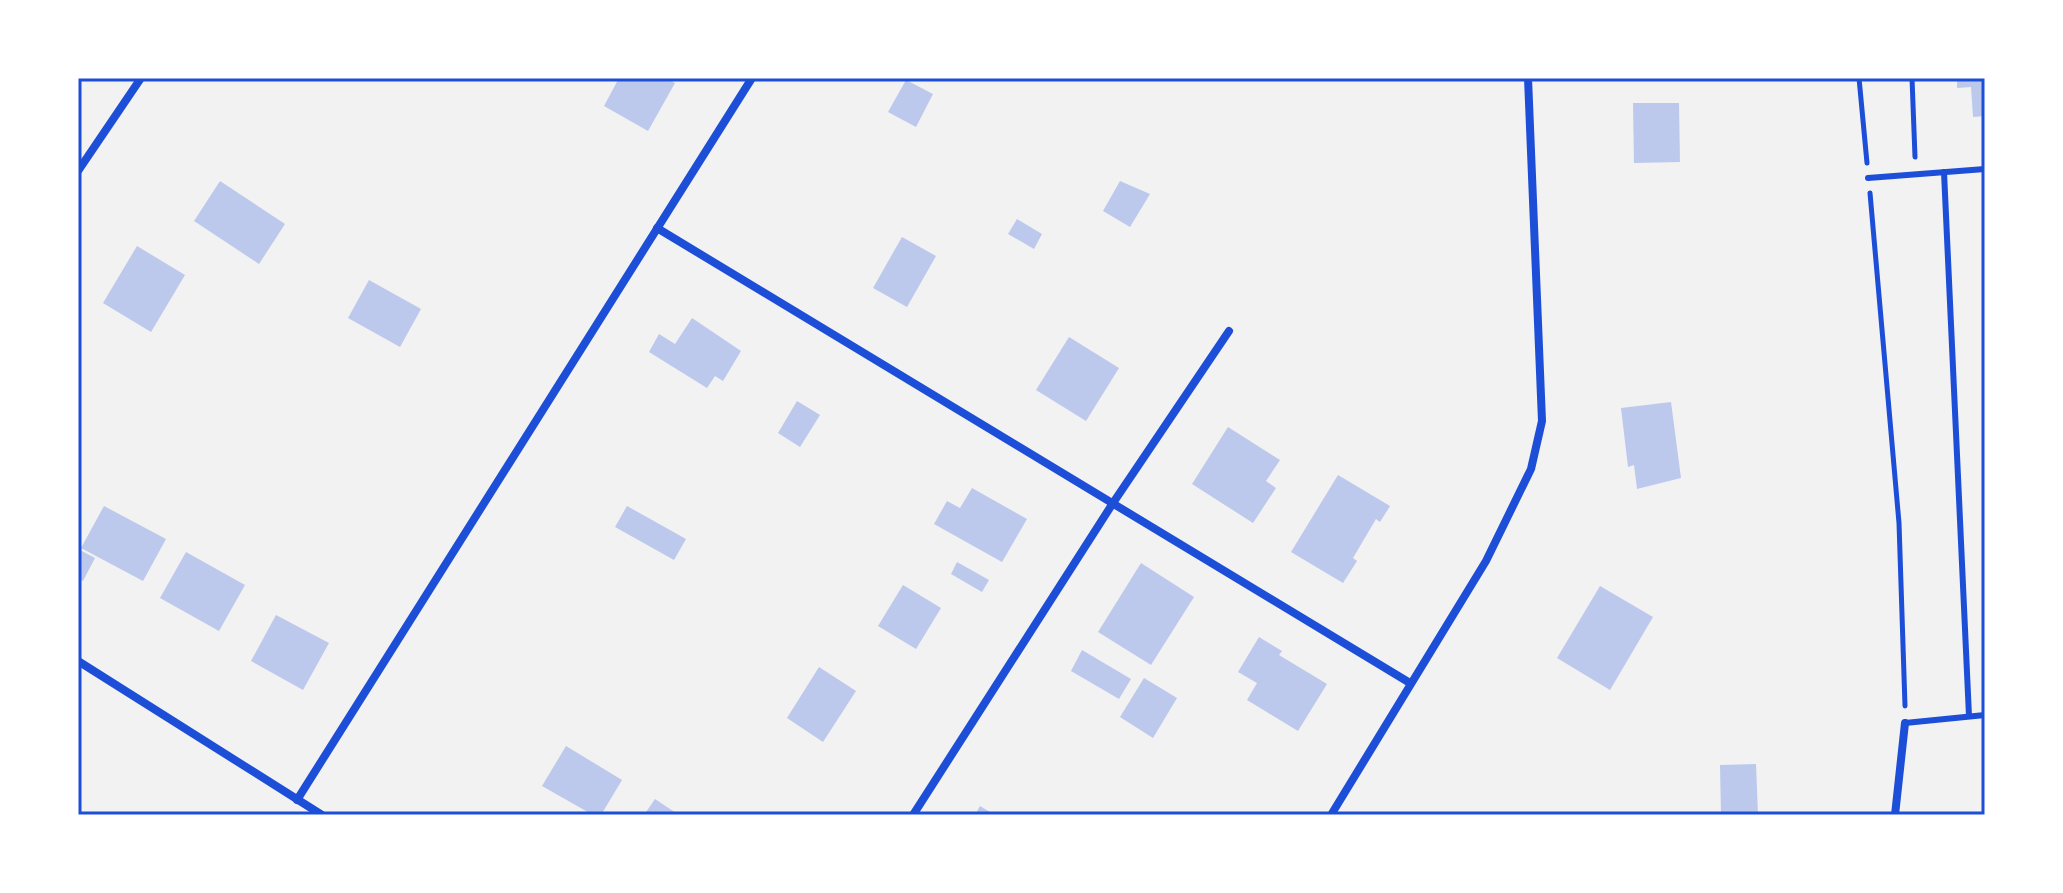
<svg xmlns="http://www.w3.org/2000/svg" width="2063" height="893" viewBox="0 0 2063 893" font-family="'IBM Plex Sans',sans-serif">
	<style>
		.building { fill: #bdc9ec }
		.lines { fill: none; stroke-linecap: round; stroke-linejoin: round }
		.path { stroke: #1d4ed8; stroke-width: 5 }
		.service { stroke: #1d4ed8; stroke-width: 6 }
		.minor { stroke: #1d4ed8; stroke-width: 8 }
		.neatline { fill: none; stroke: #1d4ed8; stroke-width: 3 }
	</style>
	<rect width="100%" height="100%" fill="#f2f2f2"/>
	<g class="building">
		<polygon points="619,78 665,78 675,83 648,131 604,106"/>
		<polygon points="1957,78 1985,78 1985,116 1973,117 1971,87 1957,88"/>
		<polygon points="906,80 933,94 916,127 888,112"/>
		<polygon points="1633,103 1679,103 1680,162 1634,163"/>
		<polygon points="220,181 285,224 259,264 194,221"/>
		<polygon points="1120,181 1150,194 1130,227 1103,211"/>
		<polygon points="1017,219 1042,234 1034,249 1008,234"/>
		<polygon points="902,237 936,256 907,307 873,288"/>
		<polygon points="137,246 185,275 151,332 103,303"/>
		<polygon points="369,280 421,309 400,347 348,318"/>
		<polygon points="692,318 741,351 723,381 715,376 707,388 649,352 659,334 675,344"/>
		<polygon points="1069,337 1119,368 1086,421 1036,390"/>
		<polygon points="797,401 820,415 800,447 778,433"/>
		<polygon points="1671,402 1681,478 1637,489 1634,465 1628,467 1621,408"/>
		<polygon points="1228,427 1280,460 1266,481 1276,488 1253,523 1192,484"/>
		<polygon points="1338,475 1390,506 1380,522 1376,519 1353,558 1357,561 1343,583 1291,552"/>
		<polygon points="972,488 1027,519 1002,562 934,524 947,501 960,508"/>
		<polygon points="104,506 166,539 143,581 81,548"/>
		<polygon points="627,506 686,539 674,560 615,527"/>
		<polygon points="80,550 95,558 83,581 78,579"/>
		<polygon points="186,552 245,585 219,631 160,598"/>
		<polygon points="957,562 989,580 982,592 951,574"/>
		<polygon points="1141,563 1194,597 1151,665 1098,632"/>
		<polygon points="903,585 941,608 916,649 878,626"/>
		<polygon points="1600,586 1653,617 1610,690 1557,658"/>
		<polygon points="276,615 329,643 303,690 251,661"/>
		<polygon points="1259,637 1282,651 1279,655 1327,684 1298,731 1247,700 1257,683 1238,672"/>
		<polygon points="1082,650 1131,679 1119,699 1071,671"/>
		<polygon points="819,667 856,691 823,742 787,718"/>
		<polygon points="1144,678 1177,698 1153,738 1120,717"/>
		<polygon points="566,746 622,780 601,815 593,815 542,786"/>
		<polygon points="1756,764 1758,815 1721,815 1720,765"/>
		<polygon points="655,799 679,815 644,815"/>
		<polygon points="980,806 995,815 975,815"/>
	</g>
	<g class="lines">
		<g class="path">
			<polyline points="1859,78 1867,163"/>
			<polyline points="1912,78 1915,157"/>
			<polyline points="1870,193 1899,523 1905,706"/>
		</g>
		<g class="service">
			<polyline points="1944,172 1969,716"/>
			<polyline points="1868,178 1985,169"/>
			<polyline points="1905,723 1985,715"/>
		</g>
		<g class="minor">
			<polyline points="78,171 141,78"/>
			<polyline points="657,228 1410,683"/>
			<polyline points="78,661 322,815"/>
			<polyline points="297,800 752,78"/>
			<polyline points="913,815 1113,503 1229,331"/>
			<polyline points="1331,815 1486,561 1531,469 1542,421 1528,78"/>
			<polyline points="1895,815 1905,723"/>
		</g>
	</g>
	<rect width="2063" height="893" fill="none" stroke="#ffffff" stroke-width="160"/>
	<rect x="80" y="80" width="1903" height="733" class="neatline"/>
</svg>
